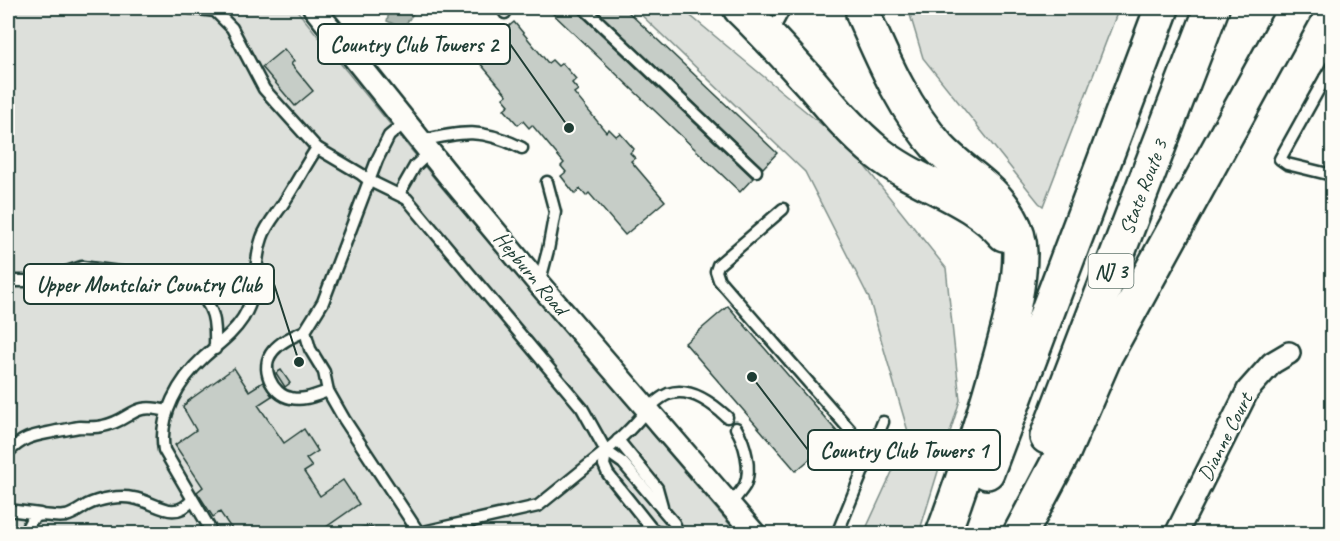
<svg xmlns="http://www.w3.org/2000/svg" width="1340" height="541" viewBox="0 0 1340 541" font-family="Caveat,sans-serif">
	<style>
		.green { fill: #dde0db; stroke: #7e8e88; stroke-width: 1.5 }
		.water { fill: #aeb8b1; stroke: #75877f; stroke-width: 1.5 }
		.building { fill: #c6cdc7; stroke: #1f3d34; stroke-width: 1.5 }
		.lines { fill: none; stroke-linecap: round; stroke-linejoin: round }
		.lane-casing { stroke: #1f3d34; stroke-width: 15 }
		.street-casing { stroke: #1f3d34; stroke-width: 26 }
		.highway-casing { stroke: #1f3d34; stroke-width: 38 }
		.lane { stroke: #fdfcf7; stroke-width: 10 }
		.street { stroke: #fdfcf7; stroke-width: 21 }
		.highway { stroke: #fdfcf7; stroke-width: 33 }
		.labels { text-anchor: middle; stroke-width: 5; stroke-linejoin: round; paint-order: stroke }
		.shield { fill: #fdfcf7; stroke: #62766e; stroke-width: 1.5 }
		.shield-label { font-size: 20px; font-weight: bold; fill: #1f3d34 }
		.street-label { font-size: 21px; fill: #1f3d34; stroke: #fdfcf7 }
		.leader { fill: none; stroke: #1f3d34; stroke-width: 2 }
		.callout-dot { fill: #1f3d34; stroke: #fdfcf7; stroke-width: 2 }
		.callout { fill: #fdfcf7; stroke: #1f3d34; stroke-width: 2 }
		.callout-label { font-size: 22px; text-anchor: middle; font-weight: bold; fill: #1f3d34 }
	</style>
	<rect width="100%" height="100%" fill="#fdfcf7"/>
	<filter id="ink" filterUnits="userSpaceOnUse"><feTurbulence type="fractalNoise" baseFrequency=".0167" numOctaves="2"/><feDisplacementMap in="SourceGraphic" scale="12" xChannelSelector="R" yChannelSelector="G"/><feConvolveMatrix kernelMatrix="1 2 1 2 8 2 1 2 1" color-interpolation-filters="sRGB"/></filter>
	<g filter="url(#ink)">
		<g class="green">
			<polygon points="8,8 295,8 444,190 737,533 8,534"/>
			<polygon points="634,8 681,8 851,149 946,268 960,400 919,533 864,533 909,435 869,298 805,172"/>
			<polygon points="908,8 1119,8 1043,206 1039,203 923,58"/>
		</g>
		<polygon class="water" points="390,8 417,8 403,28 387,21"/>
		<g class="building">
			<polygon points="547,8 577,8 579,13 753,178 740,192"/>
			<polygon points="594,8 624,8 777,153 763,168"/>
			<polygon points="514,22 548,63 552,60 558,66 562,63 576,79 572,83 578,90 574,93 606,132 609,129 616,136 620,133 634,149 630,153 635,158 631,161 665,201 625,235 589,193 586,196 580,189 575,194 561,176 566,172 561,166 564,163 532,125 529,128 523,121 518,125 504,109 509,105 503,98 507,95 474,56"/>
			<polygon points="284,49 294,61 291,64 313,91 295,106 262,67"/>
			<polygon points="728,306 839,434 796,471 685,343"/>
			<polygon points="234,368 249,391 263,382 272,396 258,405 284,443 304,429 318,451 306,459 312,467 304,472 320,496 343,480 359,504 316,534 235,534 220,512 213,517 197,492 203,487 175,445 196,430 183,407 188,401"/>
			<polygon points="281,370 290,383 285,387 276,373"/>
		</g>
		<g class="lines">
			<g class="lane-casing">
				<g id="lane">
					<path d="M 190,8 L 215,11 L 232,28 L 264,89 L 317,148 L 361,174 L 370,181 L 407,199 L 582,408 L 606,451 C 613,445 620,439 627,432 C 640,420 652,401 668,394 C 689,386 713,404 727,417"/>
					<polyline points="505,8 505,13"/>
					<polyline points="584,8 756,171"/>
					<polyline points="771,34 785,8"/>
					<polyline points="1332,66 1325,78 1332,79"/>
					<polyline points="1325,78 1280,159 1287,164 1332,175"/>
					<polyline points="406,122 389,136 377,160 323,302 305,331 310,349 324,372 328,391 344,419 419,533 538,506 606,451"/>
					<path d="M 421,141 C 463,131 482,128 522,148"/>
					<polyline points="399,194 415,166 430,152"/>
					<polyline points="783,209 718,265 716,271 719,280 870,453"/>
					<path d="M 177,271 C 181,278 188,281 194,287 C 215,307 216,321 215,349"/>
					<polyline points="8,281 39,281 82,267 127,273 166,273"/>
					<polyline points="539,284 548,250 555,212 547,182"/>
					<path d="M 305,331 C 294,336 281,341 273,351 C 259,367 272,395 291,398 C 304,401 316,395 328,391"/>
					<polyline points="618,440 657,488 662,506"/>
					<polyline points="606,451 623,463 674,523 679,534"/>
					<polyline points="606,451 604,465 608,474 651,528 661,534"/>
					<path d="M 8,452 C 26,435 34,436 57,431 C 65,430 72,428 80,427 C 88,427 95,428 103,426 C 133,420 131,401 167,411"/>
					<path d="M 730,505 C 734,499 741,492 745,485 C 752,469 745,443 736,428"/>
					<polyline points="8,510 40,514"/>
					<path d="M 25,534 C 34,505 46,519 66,516 C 74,514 80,509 87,505 C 99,499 120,495 133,498 C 155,501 173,523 192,500"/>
					<path d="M 213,534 L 164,450 C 158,416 179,380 204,357 C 218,344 232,335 243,318 C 261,288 252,267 262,238 C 266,225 279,211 286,199 C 297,182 306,164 317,148"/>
					<polyline points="364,534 370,534"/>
					<polyline points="837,534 883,422"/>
				</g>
			</g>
			<g class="street-casing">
				<g id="street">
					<polyline points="314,8 449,176 539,284 755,534"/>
					<polyline points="1176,534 1248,390 1272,363 1289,353"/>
				</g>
			</g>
			<g class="highway-casing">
				<g id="highway">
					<path d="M 740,8 C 765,32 788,58 812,84 C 833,109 853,133 878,153 C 918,185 970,195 1004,234"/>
					<path d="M 863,14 C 884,62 904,109 939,148 C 962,173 993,187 1010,218 C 1016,228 1020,241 1020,253 C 1020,287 1010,322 1001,355 C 984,416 965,475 943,534"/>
					<polyline points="1047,437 1212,8"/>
					<polyline points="987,472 1162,8"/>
					<polyline points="1020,534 1063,453 1106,354 1296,8"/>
				</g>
			</g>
			<use href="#lane" class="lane"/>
			<use href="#street" class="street"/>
			<use href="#highway" class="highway"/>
		</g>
	</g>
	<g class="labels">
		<rect class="shield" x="1088.5" y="254" width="45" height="34" rx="4.5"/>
		<g class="shield-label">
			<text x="1111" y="278">NJ 3</text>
		</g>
		<g class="street-label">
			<text transform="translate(1143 187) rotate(-69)" y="7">State Route 3</text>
			<text transform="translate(531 273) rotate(50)" y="7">Hepburn Road</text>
			<text transform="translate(1225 437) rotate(-63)" y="7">Dianne Court</text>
		</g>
	</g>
	<path class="leader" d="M569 128L510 44M299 362L274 284M752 377L808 450"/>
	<g class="callout-dot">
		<circle cx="569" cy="128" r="6"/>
		<circle cx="299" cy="362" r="6"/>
		<circle cx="752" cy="377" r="6"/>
	</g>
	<g class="callout">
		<rect x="318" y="24" width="192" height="40" rx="6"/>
		<rect x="24" y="264" width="250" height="40" rx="6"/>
		<rect x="808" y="430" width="192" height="40" rx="6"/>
	</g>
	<g class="callout-label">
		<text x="414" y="52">Country Club Towers 2</text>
		<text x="149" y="292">Upper Montclair Country Club</text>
		<text x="904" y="458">Country Club Towers 1</text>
	</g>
	<rect width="1340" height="541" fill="none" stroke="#fdfcf7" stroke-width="30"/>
	<rect x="15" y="15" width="1310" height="511" fill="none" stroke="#1f3d34" stroke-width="2" filter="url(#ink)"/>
</svg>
